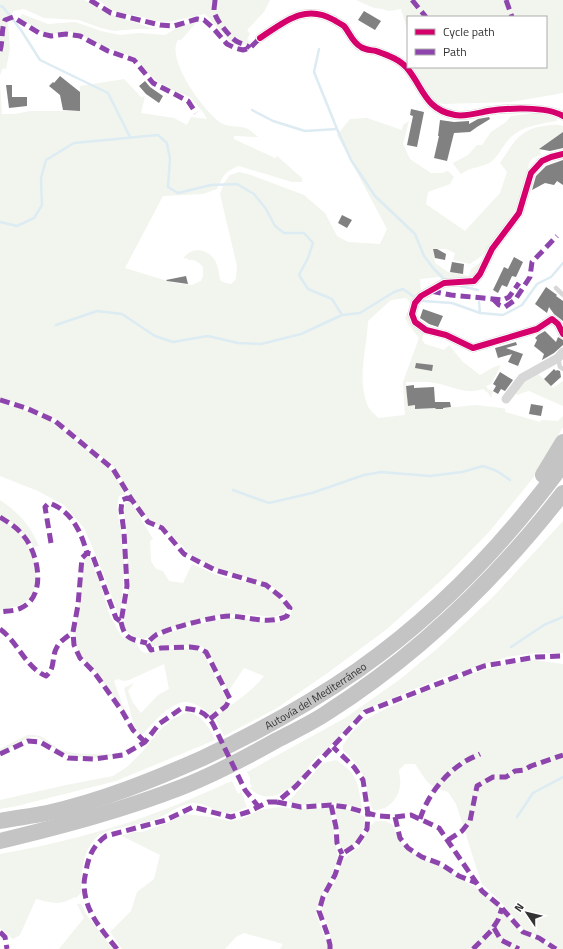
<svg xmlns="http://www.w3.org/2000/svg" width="563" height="949" viewBox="0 0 563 949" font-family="'Titillium Web',sans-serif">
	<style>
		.green { fill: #f1f5ed }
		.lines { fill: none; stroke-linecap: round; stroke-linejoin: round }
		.stream { stroke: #ddebf3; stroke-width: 2.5 }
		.building { fill: #818181 }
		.service { stroke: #d7d7d7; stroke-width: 4.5 }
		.minor { stroke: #d7d7d7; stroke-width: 9 }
		.motorway { stroke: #c4c4c4; stroke-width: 16 }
		.quiet { stroke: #8e44ad; stroke-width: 5; stroke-dasharray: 10 5; stroke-linecap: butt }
		.cycleway-casing { stroke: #fff; stroke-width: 8 }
		.cycleway { stroke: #d6006c; stroke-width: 6 }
		.labels { text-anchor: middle; stroke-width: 4; stroke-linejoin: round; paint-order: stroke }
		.street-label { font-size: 11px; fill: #333; stroke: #fff }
	</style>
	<rect width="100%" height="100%" fill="#fff"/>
	<g class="green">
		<polygon points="0,0 84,0 110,14 151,28 163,29 136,29 114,31 101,28 79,20 44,18 24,9 13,11 8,23 10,49 6,69 3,68 0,75"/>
		<polygon points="98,0 270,0 264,12 247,30 250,34 247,39 251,43 239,46 232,43 205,14 168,22 156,21 139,16 125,14 112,10"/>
		<polygon points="356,0 563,0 563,93 511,102 444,104 437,103 429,94 413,67 546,67 546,17 408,17 408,32 401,9 389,11 382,9 374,8"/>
		<path d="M 22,14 L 48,24 L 75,22 L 101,31 L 120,35 L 139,33 L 165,35 L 175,29 L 192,22 L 197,22 L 181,40 L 178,40 C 165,59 205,113 221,123 C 229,128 240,125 248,129 C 252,131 255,135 258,137 L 234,136 L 234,139 L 275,158 L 277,156 L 302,178 L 302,182 L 292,182 L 239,166 C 225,171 223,176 217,189 L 203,194 L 163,196 L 125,268 L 174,283 L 192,285 L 201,281 L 203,276 L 203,267 C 199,263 195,259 188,260 L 187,258 L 183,259 C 190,247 206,248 214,259 C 218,265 219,273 220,280 L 225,283 L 231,284 L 236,279 L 237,266 L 220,194 L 224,183 L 230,175 L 239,172 L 251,175 L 304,195 L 325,213 L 337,236 L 348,242 L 380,244 L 387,229 L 337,135 L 350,119 L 367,118 L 402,130 L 403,125 L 409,121 L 403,144 L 410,159 L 431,173 L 442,173 L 448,171 L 454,177 L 450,184 L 428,192 L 426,204 L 465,231 L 500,193 L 507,172 L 500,163 C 513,144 519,129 544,126 C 551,125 557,124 563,126 L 563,132 L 540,148 L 541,155 L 533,158 L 529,163 L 528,171 L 515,209 L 490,250 L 470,264 L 453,260 L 455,253 L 446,249 L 433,249 L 435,263 L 448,272 L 469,276 L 471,269 L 485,259 L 472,279 L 443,280 L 439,277 L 420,279 L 421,292 L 411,303 L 406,298 L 391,300 L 368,321 C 367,348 357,377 367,404 C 368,409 375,414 378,418 L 405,415 L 403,382 L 419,338 L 408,324 L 405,317 L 408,312 L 411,319 L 424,333 L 422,340 L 425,344 L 444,350 L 449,345 L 463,362 L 480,375 L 494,367 L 500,365 L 500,367 L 491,384 L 486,386 L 488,389 L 493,391 L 491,398 L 488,393 L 483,389 C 463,395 453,386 435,383 C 426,381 416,382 406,382 L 408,406 L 415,405 L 415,409 L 436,408 L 436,409 L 476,405 L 502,408 L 505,409 L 505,412 L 540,422 L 541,420 L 558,421 L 563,416 L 563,427 L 533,478 L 489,532 L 446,576 L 387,629 L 329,672 L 277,708 L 224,736 L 215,718 C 231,704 251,693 264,676 L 244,668 L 228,692 L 208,651 L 199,645 L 150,646 L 149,644 L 156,638 L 166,634 L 196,625 L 228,618 L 243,618 L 268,623 L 282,622 L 290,616 L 293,608 L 287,600 L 279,591 L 268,584 L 216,569 L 189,553 L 165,528 L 150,522 L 133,500 L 115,468 L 56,419 L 26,406 L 0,399 L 0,84 L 2,114 L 16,114 L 29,111 L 80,111 L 80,86 L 124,79 L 141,97 L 145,96 L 141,113 L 174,118 L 187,125 L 191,117 L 207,119 L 203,112 L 190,97 L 167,88 L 152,77 L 134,57 L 101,45 L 74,32 L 65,31 L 54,34 L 43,32 L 21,19 L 20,17 Z"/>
		<path d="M 536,113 L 557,118 L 557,121 C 541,124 524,125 511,137 C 504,143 500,154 492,161 C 484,168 471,166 461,174 L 454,165 L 453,163 L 468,155 L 477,145 L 482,145 L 491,132 L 506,122 L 511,116 Z"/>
		<polygon points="537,373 553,388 563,381 563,406 529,391 522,393 518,395 515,393 524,381"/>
		<path d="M 0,403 L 27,411 L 53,421 L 112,471 L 126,494 L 119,496 C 115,511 120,522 122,536 C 126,561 123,589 120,614 L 117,611 L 99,562 L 84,528 L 64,505 L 38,491 L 0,476 Z"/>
		<path d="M 0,500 C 20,514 29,524 39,546 L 34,547 C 24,534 14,523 0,515 Z"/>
		<path d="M 131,502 L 153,539 L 150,541 L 151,561 L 156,569 L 163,571 L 169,581 L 183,583 L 192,564 C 204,569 215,575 227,578 C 253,585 272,583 287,608 L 283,614 L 273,617 L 245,614 L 229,614 L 199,620 L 168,629 L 144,639 L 135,637 L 126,631 L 124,624 L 128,586 L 127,534 L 124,512 L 125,503 Z"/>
		<path d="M 0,519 C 24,533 40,554 36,582 C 35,589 33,597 26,601 C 19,607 9,608 0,610 Z"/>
		<path d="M 563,521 L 563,653 L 536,653 L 507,657 L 441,678 L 364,710 C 352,719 343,732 333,743 C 327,750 318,755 312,762 C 308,767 305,775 300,780 C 286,793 265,805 250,788 L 252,786 L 250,784 L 250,778 L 247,772 L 345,718 L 399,680 L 438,648 L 493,597 Z"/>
		<path d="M 87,555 L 89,556 L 100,583 L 110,616 L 122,637 L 136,642 C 138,647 140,652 146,653 C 152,654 156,651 162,650 C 174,648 192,647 203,653 L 227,700 L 220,708 L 211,714 C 204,709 195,702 185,702 C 168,704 154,722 143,734 L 140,734 L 134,726 L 124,688 L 134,683 L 128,691 L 133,703 L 141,713 L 158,695 L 169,689 L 164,664 L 129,680 L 123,681 L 118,679 L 114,681 L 126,715 L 95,671 L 82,657 L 77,648 L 75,631 L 85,558 Z"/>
		<path d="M 534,660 L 563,664 L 563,949 L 558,949 L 554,945 L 545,939 L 525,931 L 501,902 L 482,884 L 477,870 L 463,825 L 456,804 L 448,792 C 425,785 428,782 415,764 L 405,764 L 399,770 C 399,775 401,781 400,786 C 398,800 387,811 373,810 L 368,800 L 366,781 L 358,766 L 343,750 L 343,745 L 352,732 L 363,721 L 385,709 L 458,678 L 495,667 Z"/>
		<path d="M 188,712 C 203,716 209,727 215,740 L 116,781 L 17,806 L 0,809 L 0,800 L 66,785 L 113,776 L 127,767 L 143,751 L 158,732 L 173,719 Z"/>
		<path d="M 27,735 C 42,735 41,736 52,744 C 58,750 67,752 75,753 C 80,754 113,755 118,753 C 123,752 126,748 132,747 L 113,756 L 94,758 L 76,757 L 61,752 L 37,737 L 30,737 L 0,753 L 0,749 Z"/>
		<path d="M 336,760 C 358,774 358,783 362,808 L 331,802 L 304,805 L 288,802 L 323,763 Z"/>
		<path d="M 232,781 L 238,794 L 241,792 L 247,807 C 241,810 234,813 227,813 C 215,812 205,802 192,803 C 178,805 166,816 153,820 C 139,825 123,826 108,831 C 83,839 81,871 81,893 L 76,898 L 75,897 C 59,906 53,903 36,899 L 20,935 L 13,939 L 0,928 L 0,854 C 50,845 100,833 147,816 C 176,806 204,793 232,781 Z"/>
		<polygon points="279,807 301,809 330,808 338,857 332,877 319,901 316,914 328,945 328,949 280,949 283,944 244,933 236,937 225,949 122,949 110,932 131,911 137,892 154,879 160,855 122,836 133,832 142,832 167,823 185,814 211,817 230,821 242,819 260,810"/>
		<path d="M 334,808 L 347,809 L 365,817 C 364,830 358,850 341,848 L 339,843 L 339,827 Z"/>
		<polygon points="376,821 385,821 393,825 399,840 407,850 423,859 438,865 473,886 498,905 522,934 548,944 553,949 332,949 328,925 323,915 322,907 325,898 337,878 338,870 344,859 360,846 370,826"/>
		<polygon points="77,904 81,904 86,914 113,949 59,949 84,918"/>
	</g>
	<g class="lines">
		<g class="stream">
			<polyline points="0,6 3,7 21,30 40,60 108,93 130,137"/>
			<polyline points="319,49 314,72 337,129 351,160 375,196 415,234 424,256 434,269 446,281"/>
			<polyline points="252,110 273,121 305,131 337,129"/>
			<polyline points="0,222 17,226 34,218 42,205 41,178 46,160 74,143 158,135 167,143 170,159 168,187 178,193 211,185 237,184 254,194 266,209 275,226 284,233 304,233 313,243 308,258 299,275 308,289 332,299 342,315"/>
			<polyline points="460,286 478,290"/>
			<polyline points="423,301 452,303 480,313 503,315 522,305 537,284 551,277 563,263"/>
			<polyline points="479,302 480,313"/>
			<polyline points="56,325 97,311 122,314 155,336 173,342 208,336 238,343 261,344 301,334 342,315 360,313 394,292 403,289 413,296"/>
			<polyline points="233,490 269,503 312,493 364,475 381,472 430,476 462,472 483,466 497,471 510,480"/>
			<polyline points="511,647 544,625 563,617"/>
			<polyline points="517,817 533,793 563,777"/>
		</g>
	</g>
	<g class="building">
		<polygon points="364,11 381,21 375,30 358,20"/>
		<polygon points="60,76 80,92 80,111 63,110 60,95 49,86 53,82 54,83"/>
		<polygon points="145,81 150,87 163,96 159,103 146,94 139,86"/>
		<polygon points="6,85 12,85 12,97 27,97 27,106 9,108"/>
		<polygon points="411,109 424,112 417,147 407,145 413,116 410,115"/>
		<polygon points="489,117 490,119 477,127 470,132 454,133 447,161 434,158 439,136 438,136 440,120 454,122 469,121 469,124 478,119"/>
		<polygon points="563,132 563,148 550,151 539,149"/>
		<polygon points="563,160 563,185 557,181 554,185 545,183 532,190 536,176 546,166"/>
		<polygon points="342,215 352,220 347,228 338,223"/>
		<polygon points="433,249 437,249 446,254 445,260 435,258"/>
		<polygon points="514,257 523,262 516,277 512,276 507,287 502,285 498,293 493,290 504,267 508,269"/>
		<polygon points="452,262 464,264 463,274 450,272"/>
		<polygon points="186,276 188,284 167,281 166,280"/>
		<polygon points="546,287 557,295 556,296 563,301 563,321 554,314 549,307 547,313 535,304"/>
		<polygon points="423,309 443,316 438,327 429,324 420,318"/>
		<polygon points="545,331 556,342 558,337 563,340 563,345 554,353 542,360 544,354 534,346 537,340 535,338 538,335"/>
		<polygon points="516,342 517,345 506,348 523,354 518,366 508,362 512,354 498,358 495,348"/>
		<polygon points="416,363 433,365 432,371 415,368"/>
		<polygon points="554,369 556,371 557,370 560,371 561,377 551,386 544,379"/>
		<polygon points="500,372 513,380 505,391 501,389 498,394 493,391 496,386 493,384"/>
		<polygon points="414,385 414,388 434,387 435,402 450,402 451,407 443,408 443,409 435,409 436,408 415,409 415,405 408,406 406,386"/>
		<polygon points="531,404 543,406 541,416 529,414"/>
	</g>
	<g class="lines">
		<g class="service">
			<polyline points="556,288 563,295"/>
			<polyline points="558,358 560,367 563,369"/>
		</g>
		<g class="minor">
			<path d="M 260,38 C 284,22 305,3 334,20 C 337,22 341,24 344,26 C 350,33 352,42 361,47 C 365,50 371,50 376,51 C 387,55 399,59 407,68 C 423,87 425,110 455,115 C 465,117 478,113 488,111 C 507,108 547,106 563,116"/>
			<polyline points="563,154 551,157 542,161 531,173 519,213 492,249 480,274 474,281 444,283 421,296 415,303 412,314 415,322 426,330 446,335 473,348 537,329 552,319 558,324 563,334"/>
			<polyline points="506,399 522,378 558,358 563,352"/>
		</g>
		<g class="motorway">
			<polyline points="543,475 563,442"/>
			<path id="s1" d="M 0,821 C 16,818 32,816 47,813 C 101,801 153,780 203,758 C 256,733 309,704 358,670 C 438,614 506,542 563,464"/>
			<path d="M 0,841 C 62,826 123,810 182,787 C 215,774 247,757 277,740 C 294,731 312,723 328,712 C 419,654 497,578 563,493"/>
		</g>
		<g class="quiet">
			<polyline points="90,0 111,13 160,25 174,26 197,19 204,20 213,28 227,44 235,48 243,50 250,48 260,38"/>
			<path d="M 215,0 C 215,3 214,7 214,10 C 214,18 229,36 236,41 C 241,44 246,44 250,48"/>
			<polyline points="412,0 426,17"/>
			<polyline points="506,0 512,17"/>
			<path d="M 0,51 C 3,41 1,30 5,20 L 13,17 L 39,33 L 51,36 L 66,34 L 80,36 L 108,51 L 134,60 L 153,83 L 188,101 L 196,113"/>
			<polyline points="431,291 451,295 503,300 509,297 519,283"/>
			<polyline points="493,299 499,305 505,307 515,300 530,277 532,262 557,236"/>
			<path d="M 0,400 L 26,408 L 55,421 L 113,469 L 132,500 L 148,522 L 162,528 L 184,554 L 215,570 L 266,585 L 281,597 L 290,608 L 287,616 C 269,625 250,617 230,616 C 214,616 170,628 156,635 C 153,637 150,640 147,643 L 151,650 L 161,648 L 190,647 L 198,648 L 206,652 L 230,699 L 226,706 L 210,719"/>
			<polyline points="132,500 127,498 122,500 121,510 124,532 127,586 121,622 116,618 92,554 87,553 82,558 78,605 73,632 74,645 80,658 94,672 122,711 133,730 145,742"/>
			<path d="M 0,517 C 8,522 16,527 22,534 C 38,551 48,596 21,608 C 15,611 7,611 0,612"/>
			<path d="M 51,543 L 45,507 L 49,503 C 72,511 81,532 87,553"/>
			<path d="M 121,622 C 125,640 131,639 147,643"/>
			<path d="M 0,629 C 18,642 25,667 46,676 C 56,668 51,657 57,647 C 60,641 67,637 73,632"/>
			<path d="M 0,754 L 28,741 L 40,742 L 68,758 L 94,759 L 123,755 L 145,742 L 159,724 L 182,708 C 197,710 204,710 213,724 L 245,790 L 258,806"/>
			<polyline points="277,802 301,807 331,805 346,807 378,816 395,817 411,815 439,828 482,891 500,906 523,932 539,938 556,949"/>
			<polyline points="331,805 336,827 337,843 342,854"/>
			<polyline points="395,817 400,838 408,848 422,857 441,864 459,876 477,883"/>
			<path d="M 420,819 C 427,797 442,777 461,764 C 466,760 474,757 480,754"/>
			<polyline points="448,840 462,831 470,821 477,786 493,777 506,777 515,771 524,770 531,766 563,755"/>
			<polyline points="494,928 501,940 519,949"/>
			<polyline points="0,932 5,937 7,949"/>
			<path d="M 117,949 C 101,929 85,912 84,885 C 84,879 86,872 87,866 C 90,853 95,844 106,836 L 166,820 L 193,807 L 231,817 L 248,812 L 268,802 L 277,802 L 296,786 L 365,712 L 484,666 L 536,657 L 563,656"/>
			<polyline points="330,949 330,945 327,933 319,911 323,897 335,875 342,854 356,845 367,829 368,814 363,780 354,767 333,747"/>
			<polyline points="473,949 491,931 498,920 502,908"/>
		</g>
		<g class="cycleway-casing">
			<g id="cycleway">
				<path d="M 260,38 C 284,22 305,3 334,20 C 337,22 341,24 344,26 C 350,33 352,42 361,47 C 365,50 371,50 376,51 C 387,55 399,59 407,68 C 423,87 425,110 455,115 C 465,117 478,113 488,111 C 507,108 547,106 563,116"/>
				<polyline points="563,154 551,157 542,161 531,173 519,213 492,249 480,274 474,281 444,283 421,296 415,303 412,314 415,322 426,330 446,335 473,348 537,329 552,319 558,324 563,334"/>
			</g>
		</g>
		<use href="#cycleway" class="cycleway"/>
	</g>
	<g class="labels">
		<g class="street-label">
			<text dy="4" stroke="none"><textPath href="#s1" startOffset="342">Autovía del Mediterráneo</textPath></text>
		</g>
	</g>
	<rect x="407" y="16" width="140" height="52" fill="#ffffff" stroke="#adadad"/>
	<rect x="415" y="29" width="20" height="6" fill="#d6006c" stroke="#adadad"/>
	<text x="443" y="36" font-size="12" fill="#333333">Cycle path</text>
	<rect x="415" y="49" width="20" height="6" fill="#8e44ad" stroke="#adadad"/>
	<text x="443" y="56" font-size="12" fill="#333333">Path</text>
	<g transform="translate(527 913) rotate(305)" stroke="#ffffff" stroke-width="3" paint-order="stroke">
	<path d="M0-3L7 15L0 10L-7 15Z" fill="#333333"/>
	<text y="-6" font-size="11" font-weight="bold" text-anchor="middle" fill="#333333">N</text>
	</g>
</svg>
